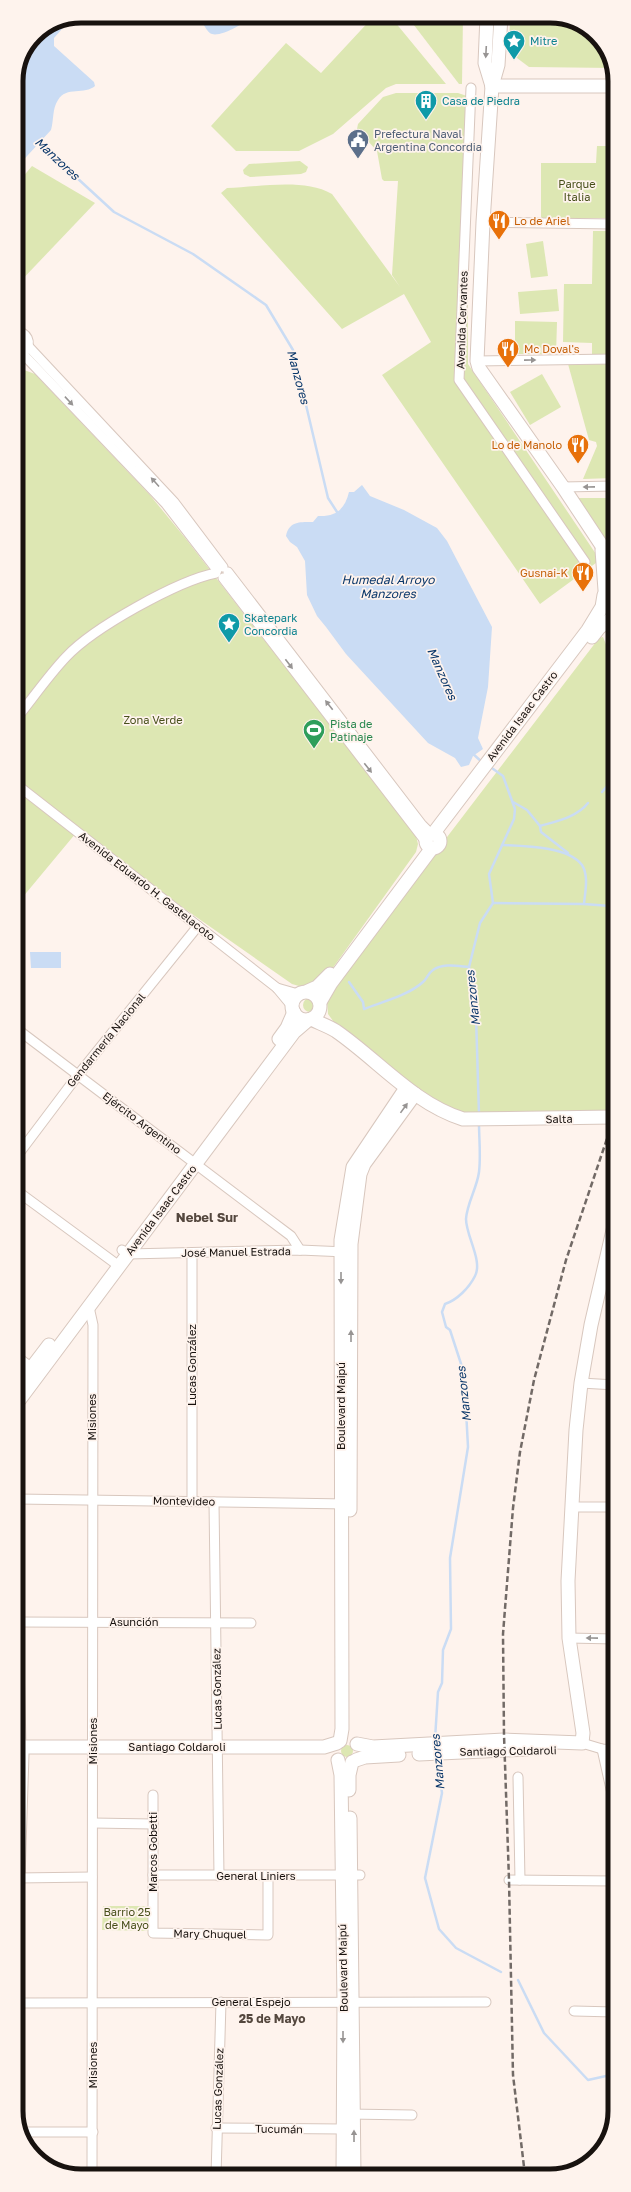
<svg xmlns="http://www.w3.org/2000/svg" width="631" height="2192" viewBox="0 0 631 2192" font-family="'Golos Text',sans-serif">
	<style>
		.green { fill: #dde7b3 }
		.water { fill: #cadcf4 }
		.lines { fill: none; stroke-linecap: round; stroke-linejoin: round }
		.stream { stroke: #cadcf4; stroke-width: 2.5 }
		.street-casing { stroke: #d8c7be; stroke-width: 11 }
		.secondary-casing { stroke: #d8c7be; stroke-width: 15 }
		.street { stroke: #fff; stroke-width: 9 }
		.secondary { stroke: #fff; stroke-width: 13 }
		.rail { stroke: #726a66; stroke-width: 2.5; stroke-dasharray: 6 3; stroke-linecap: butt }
		.oneway { fill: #979493 }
		.labels { text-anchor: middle; stroke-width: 3.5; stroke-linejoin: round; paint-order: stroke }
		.culture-label { font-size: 11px; fill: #0d838f; stroke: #fef3ed; text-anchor: start }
		.service-label { font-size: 11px; fill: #4e5e75; stroke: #fef3ed; text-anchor: start }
		.park-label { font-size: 11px; fill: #48501b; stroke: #fef3ed }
		.food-label { font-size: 11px; fill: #c56008; stroke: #fef3ed; text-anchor: start }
		.street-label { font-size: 11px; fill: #18120f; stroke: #fef3ed }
		.leisure-label { font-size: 11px; fill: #27864d; stroke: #fef3ed; text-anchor: start }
		.water-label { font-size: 12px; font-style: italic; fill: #0a376a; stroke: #fef3ed }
		.neighbourhood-label { font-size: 12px; font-weight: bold; fill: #54473e; stroke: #fef3ed }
		.quarter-label { font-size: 13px; font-weight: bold; fill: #54473e; stroke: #fef3ed }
		.rim { fill: none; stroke: #18120f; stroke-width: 5 }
	</style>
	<rect width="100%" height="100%" fill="#fef3ed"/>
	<g class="green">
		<polygon points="374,16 390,16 446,84 396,84 386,88 333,134 299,151 236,151 211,126 286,43 321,73"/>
		<polygon points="407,16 463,16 462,84 459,84"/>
		<polygon points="510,16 558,17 593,32 613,68 529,67 509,52"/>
		<path d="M 396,93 L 458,93 L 467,96 L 468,364 L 600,560 L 540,604 L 382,375 L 431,342 L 404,294 L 342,329 L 221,193 L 227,188 C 260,187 304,178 332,194 L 400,287 L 392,275 L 398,181 L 384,181 L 382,179 L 377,151 L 357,129 L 358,124 L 383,97 Z"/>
		<polygon points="597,146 614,146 614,218 541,218 541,163 596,163"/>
		<polygon points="300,161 308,167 306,172 301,174 250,177 244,174 243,170 249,164"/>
		<polygon points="32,166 95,203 16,286 16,185"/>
		<polygon points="593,231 614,231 614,354 592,354 592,343 563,342 564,284 592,284"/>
		<polygon points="543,241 548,276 531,278 526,244"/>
		<polygon points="557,289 559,311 520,314 518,292"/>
		<polygon points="515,321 557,322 556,354 515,354"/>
		<polygon points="614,363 614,478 583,479 597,446 596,442 589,440 568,364"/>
		<polygon points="16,367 35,374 149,494 186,539 416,836 418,844 416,852 327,976 306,988 292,984 76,833 17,904"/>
		<polygon points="542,374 561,407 530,425 510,392"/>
		<polygon points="576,498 614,498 614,555"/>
		<polygon points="614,588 614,608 607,602 611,589"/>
		<path d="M 603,637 L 614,664 L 614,1109 L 613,1113 L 457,1112 C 420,1100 368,1050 336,1025 L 328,1014 L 327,1000 L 434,853 L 442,848 L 444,841 L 599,638 Z"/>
		<circle cx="310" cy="1005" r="7"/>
		<circle cx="347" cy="1751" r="6"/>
		<polygon points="103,1906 151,1906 151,1931 102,1930"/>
	</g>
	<g class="water">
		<path d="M 199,16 L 252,16 C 246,23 221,37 212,34 C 207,33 202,21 199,16 Z"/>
		<path d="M 69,21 L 54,38 L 54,46 L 94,82 L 95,86 C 85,95 66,86 58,100 C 52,109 54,120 51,130 L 16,168 L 16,81 L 35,35 Z"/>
		<path d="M 362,485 L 370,496 L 404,510 L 437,528 L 447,541 L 492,627 L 488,687 L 478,738 L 483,749 L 473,756 L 469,765 L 461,767 L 455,758 L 428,743 L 346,654 L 326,627 L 317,616 L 307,595 L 305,561 L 297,547 L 290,542 L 286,536 C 289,521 300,522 313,522 L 318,516 C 336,517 345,509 349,492 L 354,492 Z"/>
		<polygon points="30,952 61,952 61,968 31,968"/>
	</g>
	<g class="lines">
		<g class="stream">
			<polyline points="38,142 114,212 193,254 266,305 293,350 328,498 339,515"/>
			<polyline points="472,753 483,763"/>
			<polyline points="602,792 614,778"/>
			<path d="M 513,802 L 527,810 L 540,826 C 557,821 577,817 588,803"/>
			<polyline points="540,826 541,832 568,853"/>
			<path d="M 502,845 C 523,846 568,846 582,865 C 589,876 585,892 584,904 L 610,906 L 614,904"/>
			<polyline points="493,903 584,904"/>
			<path d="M 349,982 L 363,1002 L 364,1009 C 382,1002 409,995 423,982 C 427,979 428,973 433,970 C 443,963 457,966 469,967"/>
			<polyline points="479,1114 476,1016 469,967 480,923 493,903 489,874 514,819 515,809 503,776 489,766"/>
			<path d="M 435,1739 L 438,1692 L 442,1683 L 443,1650 L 451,1629 L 450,1558 L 468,1447 L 464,1373 L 450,1330 L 446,1327 L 442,1312 L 445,1304 C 457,1300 469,1288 475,1276 C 483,1261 466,1236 466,1219 C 467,1203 477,1188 479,1172 C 481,1156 479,1139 479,1123"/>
			<polyline points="437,1756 442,1793 425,1878 439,1929 456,1948 501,1972"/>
			<polyline points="518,1980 544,2033 588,2080 615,2074"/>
		</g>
		<g class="street-casing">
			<g id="street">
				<polyline points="471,88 459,380 585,562"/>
				<polyline points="483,222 614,224"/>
				<path d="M 16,332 C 27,332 32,342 25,351"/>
				<polyline points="28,346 174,502 223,567"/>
				<polyline points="22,353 166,504 217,570"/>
				<polyline points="477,361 614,359"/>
				<polyline points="563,487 614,486"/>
				<polyline points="228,572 422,825 431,834"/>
				<polyline points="223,578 426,842"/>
				<path d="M 16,719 C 33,698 48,676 66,657 C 93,628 177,581 216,573"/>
				<polyline points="16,784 277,988 292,1006"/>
				<polyline points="277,988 298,994"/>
				<polyline points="17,1029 291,1236 300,1250"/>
				<polyline points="17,1156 78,1075 198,926"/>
				<polyline points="17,1191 119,1266"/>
				<polyline points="122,1250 128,1254 300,1250 346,1252"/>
				<polyline points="89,1307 93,1325 92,2176"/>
				<polyline points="17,1357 35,1370"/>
				<polyline points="581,1383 615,1385"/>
				<polyline points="17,1499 347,1504"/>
				<polyline points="192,1501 192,1253"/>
				<polyline points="214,1502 219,1876"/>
				<polyline points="572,1507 615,1507"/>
				<polyline points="17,1622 251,1623"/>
				<polyline points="18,1622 21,1744 24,1754 20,1878"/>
				<polyline points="569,1638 615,1639"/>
				<polyline points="582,1743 602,1749 615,1750"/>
				<polyline points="602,1749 615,1807"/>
				<polyline points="518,1777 520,1880"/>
				<polyline points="153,1795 153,1933 268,1935 268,1876"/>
				<polyline points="93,1823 153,1824"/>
				<polyline points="153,1875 360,1875"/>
				<polyline points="17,1878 92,1877"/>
				<polyline points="509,1880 615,1881"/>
				<polyline points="17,2003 486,2002"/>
				<polyline points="574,2011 615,2012"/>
				<polyline points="348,2114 412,2115"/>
				<polyline points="216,2128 343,2129"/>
				<polyline points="22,2132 93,2132"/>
				<polyline points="216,2176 221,2002"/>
			</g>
		</g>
		<g class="secondary-casing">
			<g id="secondary">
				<polyline points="487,16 485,63 492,86"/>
				<polyline points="501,16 498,65 492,86 483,222 477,361 479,368 563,487 614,564"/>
				<polyline points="492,86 614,86"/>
				<polyline points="602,550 605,590"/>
				<polyline points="592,637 599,628 614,616"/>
				<circle cx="433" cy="841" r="7"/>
				<polyline points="433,834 588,630 602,607 604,595"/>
				<polyline points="308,991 317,987 330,974"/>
				<circle cx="306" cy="1006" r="14"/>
				<polyline points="320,1002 331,983 432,848"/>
				<path d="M 311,1019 C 319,1023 328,1026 336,1031 C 378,1060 413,1103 463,1119 L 614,1117"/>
				<polyline points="279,1039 287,1028 294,1012"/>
				<polyline points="17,1387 49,1345"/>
				<polyline points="17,1403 294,1032 308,1020"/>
				<polyline points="350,1510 351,1244 360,1174 364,1164 415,1094"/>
				<polyline points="340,1741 342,1729 341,1240 353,1167 406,1088"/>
				<polyline points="357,1744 373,1747 504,1740 582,1743 583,1733 569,1638 568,1581 576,1430 581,1383 591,1325 614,1226"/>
				<polyline points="17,1747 324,1747 337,1743"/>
				<polyline points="419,1754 527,1749"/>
				<polyline points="338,1760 341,1775 344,2002 343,2175"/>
				<polyline points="356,1760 365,1757 399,1755"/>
				<polyline points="349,1790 349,1775 352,1762"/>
				<polyline points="350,1818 354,2175"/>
			</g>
		</g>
		<use href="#street" class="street"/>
		<use href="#secondary" class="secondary"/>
		<polyline class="rail" points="525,2175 513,2075 509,1880 504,1735 503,1634 513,1508 520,1452 534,1380 566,1260 614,1118"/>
	</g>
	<defs><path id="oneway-solid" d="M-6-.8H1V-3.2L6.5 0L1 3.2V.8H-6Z"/></defs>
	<g class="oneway">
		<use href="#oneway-solid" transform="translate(486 52) rotate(93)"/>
		<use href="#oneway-solid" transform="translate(530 360) rotate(-1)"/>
		<use href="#oneway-solid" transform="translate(69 401) rotate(47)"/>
		<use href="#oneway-solid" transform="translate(155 482) rotate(-132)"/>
		<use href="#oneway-solid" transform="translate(589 487) rotate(179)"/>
		<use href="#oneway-solid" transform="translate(289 664) rotate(53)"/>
		<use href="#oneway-solid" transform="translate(329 705) rotate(-128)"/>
		<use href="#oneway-solid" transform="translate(368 768) rotate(52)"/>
		<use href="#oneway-solid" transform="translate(404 1108) rotate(-54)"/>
		<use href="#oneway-solid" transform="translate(341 1278) rotate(90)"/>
		<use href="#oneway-solid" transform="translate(351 1336) rotate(-90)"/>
		<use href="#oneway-solid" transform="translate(592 1638) rotate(-179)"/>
		<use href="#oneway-solid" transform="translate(343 2037) rotate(90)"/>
		<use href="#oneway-solid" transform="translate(354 2136) rotate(-90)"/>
	</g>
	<defs>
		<g id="sight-pin" transform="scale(1.15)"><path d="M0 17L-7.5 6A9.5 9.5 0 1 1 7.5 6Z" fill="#0f9aa8" stroke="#fef3ed"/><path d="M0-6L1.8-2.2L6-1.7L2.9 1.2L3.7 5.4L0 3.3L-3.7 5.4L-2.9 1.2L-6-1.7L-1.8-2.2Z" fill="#fff"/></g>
		<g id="building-pin" transform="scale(1.15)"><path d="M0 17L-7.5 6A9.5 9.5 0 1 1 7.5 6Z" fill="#0f9aa8" stroke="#fef3ed"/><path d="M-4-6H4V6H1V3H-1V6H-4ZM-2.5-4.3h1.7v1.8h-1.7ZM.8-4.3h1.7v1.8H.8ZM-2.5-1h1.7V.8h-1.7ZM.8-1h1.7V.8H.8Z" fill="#fff"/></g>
		<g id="civic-pin" transform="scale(1.15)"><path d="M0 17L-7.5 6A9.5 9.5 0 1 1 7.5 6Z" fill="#5c6f8a" stroke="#fef3ed"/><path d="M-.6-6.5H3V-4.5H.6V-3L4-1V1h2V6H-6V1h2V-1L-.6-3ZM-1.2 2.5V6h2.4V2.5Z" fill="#fff"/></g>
		<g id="restaurant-pin" transform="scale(1.15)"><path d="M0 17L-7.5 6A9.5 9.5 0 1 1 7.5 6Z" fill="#e8710a" stroke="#fef3ed"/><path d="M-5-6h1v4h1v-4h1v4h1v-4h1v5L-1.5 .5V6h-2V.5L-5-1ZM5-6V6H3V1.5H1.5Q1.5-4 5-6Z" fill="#fff"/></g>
		<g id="stadium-pin" transform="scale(1.15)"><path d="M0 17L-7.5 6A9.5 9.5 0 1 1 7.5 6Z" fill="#2e9e5b" stroke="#fef3ed"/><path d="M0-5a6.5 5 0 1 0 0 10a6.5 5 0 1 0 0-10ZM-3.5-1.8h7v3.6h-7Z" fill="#fff"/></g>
	</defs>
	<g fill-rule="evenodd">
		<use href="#sight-pin" x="514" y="41"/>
		<use href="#building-pin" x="426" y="101"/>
		<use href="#civic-pin" x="358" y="140"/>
		<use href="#restaurant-pin" x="499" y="221"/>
		<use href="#restaurant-pin" x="508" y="349"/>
		<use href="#restaurant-pin" x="578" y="445"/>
		<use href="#restaurant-pin" x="583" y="573"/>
		<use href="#sight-pin" x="229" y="624"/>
		<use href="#stadium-pin" x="314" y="730"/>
	</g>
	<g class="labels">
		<g class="culture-label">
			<text x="530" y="45">Mitre</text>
			<text x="442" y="105">Casa de Piedra</text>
			<text x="244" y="622">Skatepark<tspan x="244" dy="13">Concordia</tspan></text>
		</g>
		<g class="service-label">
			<text x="374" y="138">Prefectura Naval<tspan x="374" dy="13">Argentina Concordia</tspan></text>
		</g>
		<g class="park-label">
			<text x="577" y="188">Parque<tspan x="577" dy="13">Italia</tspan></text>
			<text x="153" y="724">Zona Verde</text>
			<text x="127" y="1916">Barrio 25<tspan x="127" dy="13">de Mayo</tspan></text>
		</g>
		<g class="food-label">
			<text x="514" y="225">Lo de Ariel</text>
			<text x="524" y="353">Mc Doval's</text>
			<text x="562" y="449" text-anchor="end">Lo de Manolo</text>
			<text x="568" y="577" text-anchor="end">Gusnai-K</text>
		</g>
		<g class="street-label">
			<text transform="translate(462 320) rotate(-88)" y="4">Avenida Cervantes</text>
			<text transform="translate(522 716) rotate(-53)" y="4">Avenida Isaac Castro</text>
			<text transform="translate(147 886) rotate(38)" y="4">Avenida Eduardo H. Gastelacoto</text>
			<text transform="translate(106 1040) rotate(-51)" y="4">Gendarmería Nacional</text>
			<text transform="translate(559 1119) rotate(-1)" y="4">Salta</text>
			<text transform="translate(142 1123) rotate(37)" y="4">Ejército Argentino</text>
			<text transform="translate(161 1210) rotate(-53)" y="4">Avenida Isaac Castro</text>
			<text transform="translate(236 1252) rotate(-1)" y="4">José Manuel Estrada</text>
			<text transform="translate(192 1365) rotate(-90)" y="4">Lucas González</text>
			<text transform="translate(341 1406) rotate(-90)" y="4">Boulevard Maipú</text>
			<text transform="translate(92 1417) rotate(-90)" y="4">Misiones</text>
			<text transform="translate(184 1501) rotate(1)" y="4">Montevideo</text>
			<text x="134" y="1626">Asunción</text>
			<text transform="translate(217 1689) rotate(-91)" y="4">Lucas González</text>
			<text transform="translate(93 1741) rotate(-90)" y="4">Misiones</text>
			<text x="177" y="1751">Santiago Coldaroli</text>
			<text transform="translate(508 1751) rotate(-1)" y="4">Santiago Coldaroli</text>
			<text transform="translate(153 1852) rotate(-90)" y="4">Marcos Gobetti</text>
			<text x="256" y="1880">General Liniers</text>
			<text transform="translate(210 1934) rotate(1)" y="4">Mary Chuquel</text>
			<text transform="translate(343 1968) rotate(-91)" y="4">Boulevard Maipú</text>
			<text x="251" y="2006">General Espejo</text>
			<text transform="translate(93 2065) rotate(-90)" y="4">Misiones</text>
			<text transform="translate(218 2089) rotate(-88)" y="4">Lucas González</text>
			<text transform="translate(279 2129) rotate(1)" y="4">Tucumán</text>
		</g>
		<g class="leisure-label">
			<text x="330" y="728">Pista de<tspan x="330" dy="13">Patinaje</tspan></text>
		</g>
		<g class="water-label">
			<text transform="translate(57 159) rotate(43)" y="4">Manzores</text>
			<text transform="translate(298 377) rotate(75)" y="4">Manzores</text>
			<text x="388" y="584">Humedal Arroyo<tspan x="388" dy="14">Manzores</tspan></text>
			<text transform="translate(442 674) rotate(66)" y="4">Manzores</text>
			<text transform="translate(473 998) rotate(-96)" y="4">Manzores</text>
			<text transform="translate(464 1394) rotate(-96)" y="4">Manzores</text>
			<text transform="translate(438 1762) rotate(-95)" y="4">Manzores</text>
		</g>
		<g class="neighbourhood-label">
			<text x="272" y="2023">25 de Mayo</text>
		</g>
		<g class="quarter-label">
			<text x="207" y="1222">Nebel Sur</text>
		</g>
	</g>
	<path d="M0 0H631V2192H0ZM81 23H550A58 58 0 0 1 608 81V2111A58 58 0 0 1 550 2169H81A58 58 0 0 1 23 2111V81A58 58 0 0 1 81 23Z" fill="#fef3ed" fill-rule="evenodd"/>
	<path class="rim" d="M81 23H550A58 58 0 0 1 608 81V2111A58 58 0 0 1 550 2169H81A58 58 0 0 1 23 2111V81A58 58 0 0 1 81 23Z"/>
</svg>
